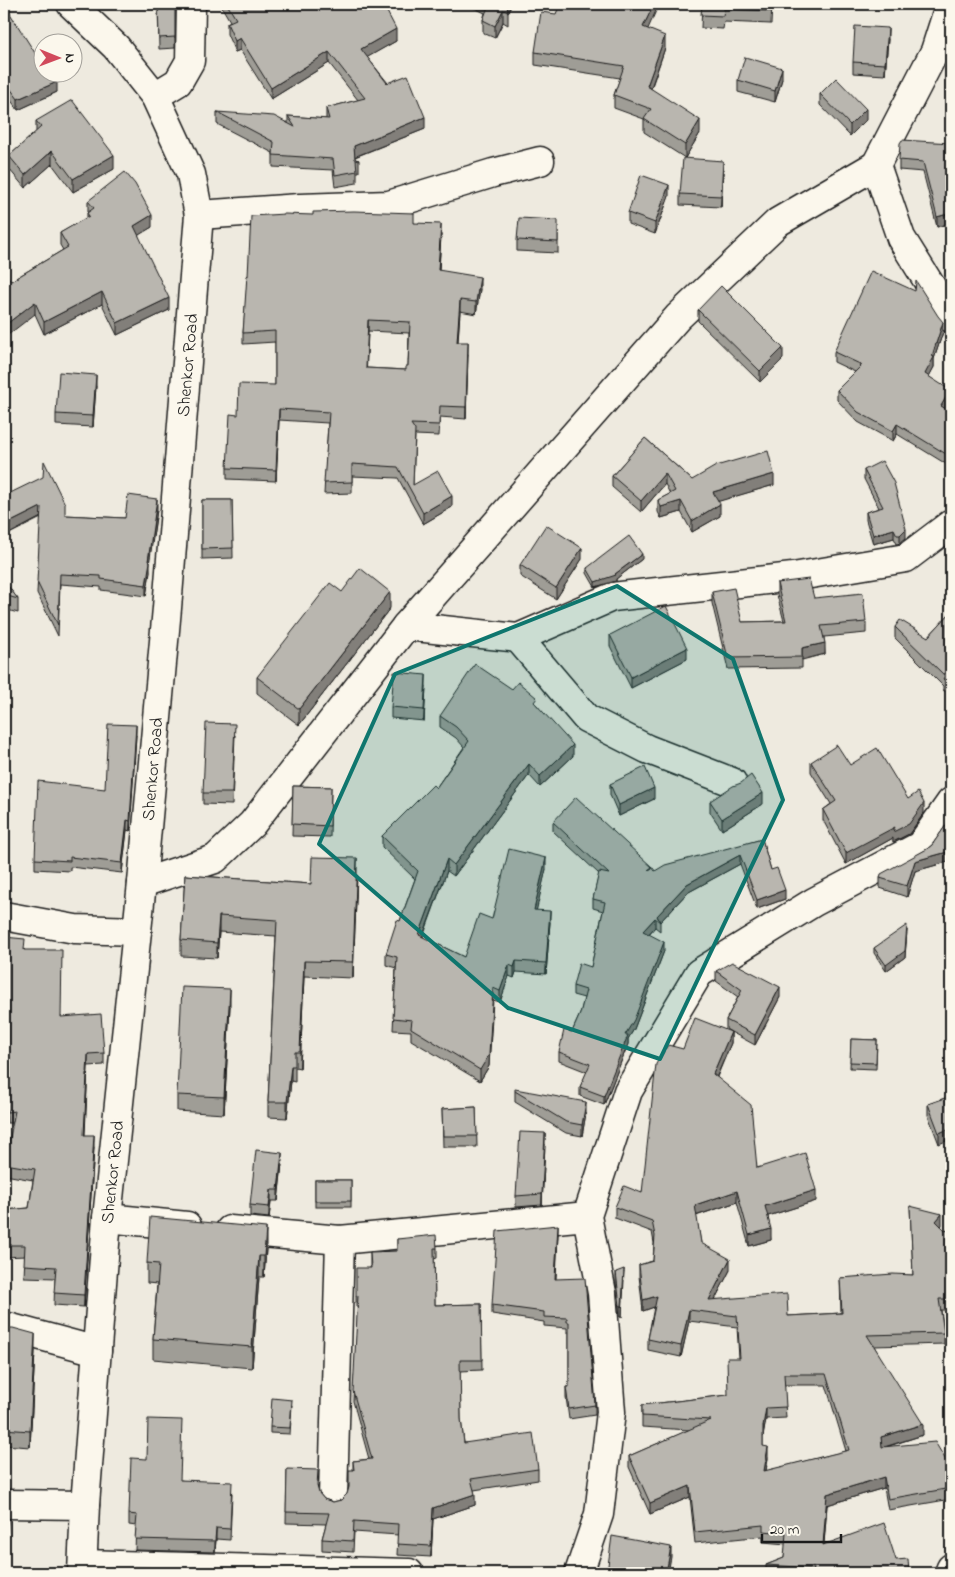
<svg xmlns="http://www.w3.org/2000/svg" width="955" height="1577" viewBox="0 0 955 1577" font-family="'Indie Flower',sans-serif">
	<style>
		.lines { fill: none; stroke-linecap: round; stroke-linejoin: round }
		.minor-casing { stroke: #1c1c1c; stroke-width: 31 }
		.major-casing { stroke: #1c1c1c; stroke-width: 31 }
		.minor { stroke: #fbf7ec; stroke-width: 28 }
		.major { stroke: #fbf7ec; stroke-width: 28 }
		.wall { fill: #9f9d96; stroke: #1c1c1c; fill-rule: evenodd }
		.shaded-wall { fill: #827f7a; stroke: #1c1c1c }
		.building { fill: #b9b6af; stroke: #1c1c1c; fill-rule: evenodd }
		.marked { fill: #0f766e; fill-opacity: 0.2; stroke: #0f766e; stroke-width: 4; stroke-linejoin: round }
		.labels { text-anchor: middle; stroke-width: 5; stroke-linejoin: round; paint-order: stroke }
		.street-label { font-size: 18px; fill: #1c1c1c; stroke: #fbf7ec }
	</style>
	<rect width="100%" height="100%" fill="#eeeadf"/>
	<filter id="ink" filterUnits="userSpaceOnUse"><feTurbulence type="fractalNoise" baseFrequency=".02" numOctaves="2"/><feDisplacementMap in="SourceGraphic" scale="10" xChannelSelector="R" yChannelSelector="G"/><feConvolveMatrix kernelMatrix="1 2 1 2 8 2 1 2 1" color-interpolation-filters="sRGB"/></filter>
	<g filter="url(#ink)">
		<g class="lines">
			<g class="minor-casing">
				<g id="minor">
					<polyline points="155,96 178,82 190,61 191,4"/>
					<polyline points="876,165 935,51 950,4"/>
					<polyline points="199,215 300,208 389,205 493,173 540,161"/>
					<polyline points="406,626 518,638 612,597 793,577 906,558 951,524"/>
					<polyline points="518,638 586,718 647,749 732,782"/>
					<polyline points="142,883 215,859 252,824 406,626 678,317 778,222 876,165 901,238 951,318"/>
					<polyline points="4,916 75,929 137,931"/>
					<polyline points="107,1218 187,1226"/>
					<polyline points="230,1230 340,1240 587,1216"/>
					<polyline points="4,1326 97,1351"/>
					<polyline points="333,1497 340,1240"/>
					<polyline points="4,1504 85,1505"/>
					<polyline points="83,1564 409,1573"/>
					<polyline points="579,1573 599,1514 611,1412 602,1293 587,1216 628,1091 699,973 814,902 920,846 951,802"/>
					<polyline points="949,1573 951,1568"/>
				</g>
			</g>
			<g class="major-casing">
				<polyline id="major" points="71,4 116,47 155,96 191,174 199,215 167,608 142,883 107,1218 85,1505 82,1573"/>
			</g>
			<use href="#minor" class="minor"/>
			<use href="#major" class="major"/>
		</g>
		<g class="wall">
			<polygon points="4,4 57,92 18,110 4,91"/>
			<polygon points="158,4 175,4 175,48 159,49"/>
			<polygon points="220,4 383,4 396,41 367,57 425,129 355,157 355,159 359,160 359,172 357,172 357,183 335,187 333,170 273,167 273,153 217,124 217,112 288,123 288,116 326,119 326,108 358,100 329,63 271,99 240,50 235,52 227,34 227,23 230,21"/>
			<polygon points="466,4 512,4 508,12 508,25 503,22 495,38 483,33 483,20 485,13"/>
			<polygon points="702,4 772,4 771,24 724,22 723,29 701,28"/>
			<polygon points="837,4 870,4 870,8 837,6"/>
			<polygon points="556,14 648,29 665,48 651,89 700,133 685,158 644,132 644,119 614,108 614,95 620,78 535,65 535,52"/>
			<polygon points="888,39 885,75 853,73 853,62"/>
			<polygon points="951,54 951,223 937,227 923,172 899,170 899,160 951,143 950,94 946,94 946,84"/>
			<polygon points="782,79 775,102 738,92 738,80"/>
			<polygon points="820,94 866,120 850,136 820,105"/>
			<polygon points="36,121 114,169 73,192 52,164 25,188 9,169 9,156 36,132"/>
			<polygon points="723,172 721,207 680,205 680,194"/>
			<polygon points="669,196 655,234 628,224 628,213"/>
			<polygon points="88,201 152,227 138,235 169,310 117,335 102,304 44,334 35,314 11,281 63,250 60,245 60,233 87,218 87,213 88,212"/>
			<path d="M 414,223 L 441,235 L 439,271 L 480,289 L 476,314 L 460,311 L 458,342 L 468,354 L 466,419 L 440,417 L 439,436 L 415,435 L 413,485 L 452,507 L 423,524 L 398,478 L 352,476 L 352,493 L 324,494 L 328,423 L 279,420 L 276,481 L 227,479 L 227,468 L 238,415 L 275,385 L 275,342 L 243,344 L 243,333 L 248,276 ZM 368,331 L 409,333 L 408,366 L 406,370 L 366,368 Z"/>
			<polygon points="558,231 558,253 517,251 517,240"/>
			<polygon points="698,310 783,359 760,382 698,321"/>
			<polygon points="943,332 934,359 934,367 929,376 950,400 945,408 951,412 951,467 897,434 893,441 858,422 837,400 837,390 855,372 834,362 834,352"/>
			<polygon points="96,386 93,427 56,425 56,414"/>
			<polygon points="645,438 692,480 774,485 718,501 720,516 692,532 681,512 661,518 658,512 658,500 670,494 665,484 641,512 612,487 612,476"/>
			<polygon points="864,470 906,538 900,543 897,544 894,538 873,544 866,520 866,512 879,508 864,479"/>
			<polygon points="4,480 8,494 65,515 125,518 157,510 149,562 150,572 146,596 101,590 101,587 60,584 58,636 37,593 41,518 9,534 4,523"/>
			<polygon points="202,500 232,500 233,558 202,559"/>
			<polygon points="582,559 556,599 520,576 520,565"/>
			<polygon points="642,559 616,579 616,581 595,587 587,573 587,568"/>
			<polygon points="4,581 18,599 18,613 4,609"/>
			<polygon points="777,583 814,598 866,622 866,633 824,637 825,654 802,659 802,668 728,669 712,603 712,592 742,622 784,621 777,595"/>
			<polygon points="342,592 390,608 299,725 257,693 257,677"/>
			<polygon points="951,612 951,695 943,690 943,686 895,638 895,627 928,637"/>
			<polygon points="610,635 687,659 631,688 610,646"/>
			<polygon points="426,686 424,721 391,718 391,707"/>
			<polygon points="512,689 537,705 573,756 540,787 529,775 454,876 447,871 423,937 464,957 492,919 546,869 536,910 550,922 546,974 516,972 514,978 509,976 500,1002 493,1000 489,1066 480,1081 411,1040 411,1031 393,1030 396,968 386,965 386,954 400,921 415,879 382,847 382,836 436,788 464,747 456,738 440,727 440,716"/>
			<polygon points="136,735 130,831 127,830 122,873 70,867 70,871 35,869 35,859 105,789"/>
			<polygon points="235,735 232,805 203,804 203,793"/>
			<polygon points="811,762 850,765 908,799 924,813 909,834 893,842 893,838 846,864 823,820 823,810 831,804 811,772"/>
			<polygon points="610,784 654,799 619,816 610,795"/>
			<polygon points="293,786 331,787 330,837 292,836"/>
			<polygon points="710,801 763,804 722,830 710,812"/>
			<polygon points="951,818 951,861 915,871 907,897 880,888 880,878 927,849 932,845"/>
			<polygon points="553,822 655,871 762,839 771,870 785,899 757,909 740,864 687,893 660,922 660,931 655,927 649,934 664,951 634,1029 628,1039 628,1044 604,1105 580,1096 580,1087 587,1072 559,1061 559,1052 572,1032 580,1014 584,998 573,995 573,986 591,967 603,911 593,908 593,899 599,874 553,831"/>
			<polygon points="357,874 353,978 304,976 300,1068 295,1067 295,1082 291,1081 287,1118 268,1117 268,1102 276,936 219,932 217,958 181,956 181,940 185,875 311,884"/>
			<polygon points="907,930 905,957 886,971 874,953 874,948"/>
			<polygon points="4,937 25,950 61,1017 104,1053 104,1065 88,1066 85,1135 94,1147 84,1307 54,1305 55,1278 24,1277 25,1256 4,1257 4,1210 29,1208 33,1180 5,1175 5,1164 13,1123 7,1123 5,1089 4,1090"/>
			<path d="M 716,971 L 780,997 L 755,1045 L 731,1032 L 731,1043 L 717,1077 L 757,1168 L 816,1201 L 768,1216 L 771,1240 L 749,1246 L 737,1202 L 696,1216 L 701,1243 L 730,1270 L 715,1299 L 788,1316 L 841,1313 L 840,1278 L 913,1275 L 910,1206 L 942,1225 L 941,1226 L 946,1231 L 951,1227 L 951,1310 L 941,1310 L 944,1333 L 944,1344 L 874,1346 L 923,1435 L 886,1447 L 951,1482 L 951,1499 L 888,1510 L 884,1488 L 827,1505 L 824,1544 L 896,1560 L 909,1573 L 766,1573 L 766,1565 L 784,1558 L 786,1544 L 763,1542 L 763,1536 L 695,1543 L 690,1497 L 650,1514 L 629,1467 L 629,1456 L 689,1430 L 642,1427 L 642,1405 L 728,1395 L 739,1358 L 737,1327 L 689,1321 L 681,1357 L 648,1350 L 648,1339 L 654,1307 L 643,1311 L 639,1276 L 639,1265 L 653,1261 L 654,1243 L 652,1232 L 615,1218 L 615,1207 L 642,1193 L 683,1049 L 731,1032 L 726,1029 L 726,1020 L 738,997 L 716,981 ZM 784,1385 L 826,1385 L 846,1451 L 766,1471 L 768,1458 L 763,1446 L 763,1436 L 766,1419 L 786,1418 Z"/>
			<polygon points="230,1006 224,1114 177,1111 177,1095"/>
			<polygon points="851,1039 877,1040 876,1069 850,1068"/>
			<polygon points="515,1091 586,1113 582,1136 566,1133 515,1102"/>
			<polygon points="951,1096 939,1144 928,1115 928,1104"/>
			<polygon points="476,1107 477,1147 443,1147 442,1109"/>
			<polygon points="545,1144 542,1205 516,1207 516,1196"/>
			<polygon points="282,1164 278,1201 271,1201 269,1218 250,1216 250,1205"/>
			<rect x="315" y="1180" width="36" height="27"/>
			<polygon points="558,1234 556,1279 595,1405 595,1415 569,1419 566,1397 566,1387 569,1387 569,1332 567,1332 567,1328 544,1326 544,1322 492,1314 492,1305"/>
			<polygon points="397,1239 437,1248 437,1258 434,1259 435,1305 481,1304 482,1370 460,1371 461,1419 464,1443 538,1469 538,1480 474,1490 475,1505 433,1519 431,1557 397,1555 398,1535 354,1532 353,1552 322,1550 322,1539 326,1524 286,1523 287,1469 318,1487 319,1493 324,1499 333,1502 341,1500 347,1494 353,1470 353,1461 369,1459 353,1401 358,1307 356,1307 356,1296 370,1268 370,1252 397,1251"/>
			<polygon points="266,1249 264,1277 259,1277 252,1368 153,1359 153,1339 157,1284 147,1283 147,1263"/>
			<polygon points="616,1272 624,1280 622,1317 620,1317 616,1283"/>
			<polygon points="4,1328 35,1351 30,1447 4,1445"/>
			<polygon points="292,1405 290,1434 270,1433 270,1427"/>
			<polygon points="181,1480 232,1493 230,1540 216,1539 215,1552 135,1550 136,1526 129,1525 129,1514"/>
			<polygon points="212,1569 212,1573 132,1573"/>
		</g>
		<g class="shaded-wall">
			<polygon points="506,4 512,4 508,12"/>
			<polygon points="654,4 659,4 643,40 643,27"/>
			<polygon points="503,10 503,22 495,38 495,26"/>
			<polygon points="888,28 888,39 885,75 885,64"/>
			<polygon points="396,29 396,41 361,61 361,49"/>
			<polygon points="665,36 665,48 647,99 647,86"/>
			<polygon points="240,38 240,50 235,52 235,41"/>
			<polygon points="329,52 329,63 271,99 271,88"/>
			<polygon points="782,68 782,79 775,102 775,91"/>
			<polygon points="57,82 57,92 18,110 18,99"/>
			<polygon points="866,109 866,120 850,136 850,125"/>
			<polygon points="425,117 425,129 354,157 354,146"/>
			<polygon points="700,120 700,133 685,158 685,145"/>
			<polygon points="52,151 52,164 25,188 25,175"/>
			<polygon points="114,155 114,169 73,192 73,179"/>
			<polygon points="723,161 723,172 721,207 721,196"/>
			<polygon points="669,185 669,196 655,234 655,223"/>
			<polygon points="951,213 951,223 937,227 937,217"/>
			<polygon points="152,215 152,227 134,238 134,226"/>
			<polygon points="441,224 441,235 438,282 438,270"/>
			<polygon points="480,277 480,289 476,314 476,302"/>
			<polygon points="102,292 102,304 44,334 44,322"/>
			<polygon points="169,298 169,310 117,335 117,323"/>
			<polygon points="460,300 460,311 457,353 457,342"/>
			<polygon points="35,302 35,314 4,338 4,326"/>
			<polygon points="368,320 368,331 366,380 366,368"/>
			<polygon points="943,322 943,332 934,359 934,367 925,384 925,374 932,356"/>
			<polygon points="468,342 468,354 466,419 466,407"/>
			<polygon points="783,348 783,359 760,382 760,371"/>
			<polygon points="96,375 96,386 93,427 93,416"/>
			<polygon points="950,390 950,400 941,416 941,406"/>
			<polygon points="279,409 279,420 276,481 276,470"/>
			<polygon points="897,424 897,434 893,441 893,431"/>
			<polygon points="665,473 665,484 641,512 641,501"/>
			<polygon points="774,474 774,485 713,503 713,492"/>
			<polygon points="8,487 8,501 4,504 4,490"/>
			<polygon points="452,496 452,507 423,524 423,513"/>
			<polygon points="157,499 157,510 148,572 148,561"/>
			<polygon points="681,501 681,512 661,518 661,507"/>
			<polygon points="720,504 720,516 692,532 692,521"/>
			<polygon points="41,507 41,517 9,534 9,523"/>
			<polygon points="894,529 894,538 873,544 873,535"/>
			<polygon points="906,529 906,538 900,543 900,535"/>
			<polygon points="582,548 582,559 556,599 556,588"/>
			<polygon points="642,554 642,559 616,579 616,581 595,587 595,582 615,574"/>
			<polygon points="150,562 150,572 146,596 146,585"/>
			<polygon points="390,592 390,608 299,725 299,709"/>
			<polygon points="825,643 825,654 802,660 802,648"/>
			<polygon points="951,645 951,656 948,649"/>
			<polygon points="687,648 687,659 631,688 631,677"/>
			<polygon points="426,675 426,686 424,721 424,710"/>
			<polygon points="136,725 136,735 130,831 130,821"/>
			<polygon points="573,745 573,756 540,787 540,776"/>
			<polygon points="529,764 529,775 454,876 454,865"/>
			<polygon points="654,788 654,799 619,816 619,805"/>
			<polygon points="763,793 763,804 722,830 722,819"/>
			<polygon points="924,803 924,813 909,834 893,842 893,838 846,864 846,853"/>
			<polygon points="127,820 127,830 122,873 122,863"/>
			<polygon points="951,851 951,861 915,871 907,897 907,886 915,861"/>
			<polygon points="740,855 740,864 687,893 660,922 657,916 687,884"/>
			<polygon points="357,858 357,874 353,978 353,962"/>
			<polygon points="546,858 546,869 534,921 534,910"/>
			<polygon points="447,859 447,871 419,946 419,935"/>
			<polygon points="785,890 785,899 757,909 757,900"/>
			<polygon points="550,911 550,922 546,974 546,963"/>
			<polygon points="219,916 219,932 217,958 217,943"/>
			<polygon points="655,918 655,927 643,940 643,931"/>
			<polygon points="907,930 905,957 886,971 886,965"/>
			<polygon points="664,942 664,951 634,1029 628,1039 628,1044 604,1105 604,1096 625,1035"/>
			<polygon points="304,961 304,976 300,1068 300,1052"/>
			<polygon points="516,961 516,972 514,978 514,967"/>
			<polygon points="509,965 509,976 500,1002 500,991"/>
			<polygon points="780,987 780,997 755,1045 755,1035"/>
			<polygon points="493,988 489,1066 480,1081 480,1070"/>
			<polygon points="230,989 230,1006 224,1114 224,1097"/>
			<polygon points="731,1032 731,1043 713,1085 713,1074"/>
			<polygon points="88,1054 88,1066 84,1146 84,1135"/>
			<polygon points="291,1066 291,1081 287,1118 287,1102"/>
			<polygon points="4,1078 5,1078 5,1089 4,1090"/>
			<polygon points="586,1102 586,1113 582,1136 582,1125"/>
			<polygon points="951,1128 951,1139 939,1144 939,1133"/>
			<polygon points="545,1133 545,1144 542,1205 542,1194"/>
			<polygon points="94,1135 94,1147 84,1307 84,1295"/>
			<polygon points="282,1153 282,1164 278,1201 278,1190"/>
			<polygon points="271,1190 271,1201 269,1218 269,1207"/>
			<polygon points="816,1190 816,1201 765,1217 765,1206"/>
			<polygon points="737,1191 737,1202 695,1216 695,1205"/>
			<polygon points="942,1214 942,1225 936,1232 936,1221"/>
			<polygon points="558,1225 558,1234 555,1289 555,1279"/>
			<polygon points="266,1228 266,1249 264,1277 264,1256"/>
			<polygon points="771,1229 771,1240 749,1246 749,1235"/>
			<polygon points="259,1256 259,1277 252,1368 252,1347"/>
			<polygon points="730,1259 730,1270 709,1311 709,1300"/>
			<polygon points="624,1269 622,1317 620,1317 620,1306"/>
			<polygon points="657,1296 657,1306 643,1311 643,1300"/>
			<polygon points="689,1310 689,1321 681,1357 681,1346"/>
			<polygon points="35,1334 35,1351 30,1447 30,1431"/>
			<polygon points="766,1408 766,1419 763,1437 763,1426"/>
			<polygon points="923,1424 923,1435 881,1448 881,1437"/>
			<polygon points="768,1447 768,1458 764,1482 764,1471"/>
			<polygon points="884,1477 884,1488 827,1505 823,1555 823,1545 827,1494"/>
			<polygon points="690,1486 690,1497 650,1514 650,1503"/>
			<polygon points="475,1494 475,1505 433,1519 431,1557 433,1508"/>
			<polygon points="8,1505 8,1520 4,1561 4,1546"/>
			<polygon points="216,1528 216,1539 215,1552 215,1541"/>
			<polygon points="671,1547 671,1557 668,1573 666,1573"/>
		</g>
		<g class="building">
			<polygon points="4,4 35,53 42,63 42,72 50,72 57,82 18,99 4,80"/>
			<polygon points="158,4 175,4 175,37 159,38"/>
			<polygon points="227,4 383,4 396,29 361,49 387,83 408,75 425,117 354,146 355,159 359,160 356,160 357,171 335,175 333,159 273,155 274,142 217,112 274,116 295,127 288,116 329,119 326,108 365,98 329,52 271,88 240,38 235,41 227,23 236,19"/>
			<polygon points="489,4 507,4 508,12 503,10 495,26 483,20"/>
			<polygon points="560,4 654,4 643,27 665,36 647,86 700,120 685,145 644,119 651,109 614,95 624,66 535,52 541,12 556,14"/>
			<polygon points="702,4 771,4 771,11 724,9 723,16 701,15"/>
			<polygon points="855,26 888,28 885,64 853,62"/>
			<polygon points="947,54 951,54 951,213 937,217 923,162 899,160 900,143 902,140 951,143 950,84 946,84"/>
			<polygon points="745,57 782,68 775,91 738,80"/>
			<polygon points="836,78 866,109 850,125 820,94"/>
			<polygon points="72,100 114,155 73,179 52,151 25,175 9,156 41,127 36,121"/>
			<polygon points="683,158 723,161 721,196 680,194"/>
			<polygon points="125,172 135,184 152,215 134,226 169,298 117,323 102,292 44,322 35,302 4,326 4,271 11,281 68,247 60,233 89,216 87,213 94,208 88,201"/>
			<polygon points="641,175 669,185 655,223 628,213"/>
			<path d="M 354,211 L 414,213 L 414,223 L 441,224 L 438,270 L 480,277 L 476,302 L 460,300 L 457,342 L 468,342 L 466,407 L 440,406 L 439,425 L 411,424 L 415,430 L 413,485 L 438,471 L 452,496 L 423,513 L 398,467 L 352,464 L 352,482 L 324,483 L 329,412 L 279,409 L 276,470 L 227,468 L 230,414 L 238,415 L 239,384 L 275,385 L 275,331 L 243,333 L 247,275 L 248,276 L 251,216 L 285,214 L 313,215 L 313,212 ZM 368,320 L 410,322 L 408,366 L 406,366 L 406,370 L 366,368 Z"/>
			<polygon points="519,218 558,220 558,242 517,240"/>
			<polygon points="871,271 915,291 916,281 938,316 943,322 932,356 934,357 925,374 950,390 941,406 951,412 951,457 897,424 893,431 858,412 837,390 862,365 834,352"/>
			<polygon points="721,286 783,348 760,371 698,310"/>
			<polygon points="59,372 96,375 93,416 56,414"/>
			<polygon points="645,438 692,480 716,466 768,451 774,474 713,492 720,504 692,521 681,501 661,507 658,500 675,491 665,473 641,501 612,476"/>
			<polygon points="44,461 65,504 65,515 125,518 128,495 157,499 148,561 150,562 146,585 101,579 101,576 60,574 58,625 37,582 41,507 9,523 4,513 4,496 43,477"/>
			<polygon points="882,461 894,483 906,529 900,535 897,535 894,529 873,535 866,512 883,507 864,470"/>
			<polygon points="4,480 8,487 4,490"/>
			<polygon points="202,500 232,500 233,548 202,549"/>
			<polygon points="546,525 582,548 556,588 520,565"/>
			<polygon points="629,536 642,554 615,574 616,575 595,582 587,568"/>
			<polygon points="360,568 390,592 299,709 257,677 330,583 342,592"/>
			<polygon points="809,579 814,598 863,593 866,622 821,626 825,643 802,648 802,657 728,658 712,592 734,588 742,622 786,621 777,583"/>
			<polygon points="4,581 18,599 4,595"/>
			<polygon points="666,606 687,648 631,677 610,635"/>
			<polygon points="951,612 951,645 948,649 951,651 951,684 943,679 945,676 895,627 900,620 928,637"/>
			<polygon points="475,664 512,689 518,682 537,698 534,702 573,745 540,776 529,764 454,865 447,859 419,935 464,957 479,914 492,919 509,849 546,858 534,910 550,911 546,963 516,961 514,967 509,965 500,991 493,988 489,1055 480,1070 411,1028 412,1020 393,1018 397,957 386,954 397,920 400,921 418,871 382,836 433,785 436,788 469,741 456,727 440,716"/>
			<polygon points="394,672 426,675 424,710 391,707"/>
			<polygon points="206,723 235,724 232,793 203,793"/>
			<polygon points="108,724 136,725 130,821 127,820 122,863 70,857 70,861 35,859 38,781 105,789"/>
			<polygon points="837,745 850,765 877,748 908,799 918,792 924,803 909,824 893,832 895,827 846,853 823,810 836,801 811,762"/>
			<polygon points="645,767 654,788 619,805 610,784"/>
			<polygon points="751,775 763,793 722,819 710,801 733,786 741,783"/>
			<polygon points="293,786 331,787 330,826 292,824"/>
			<polygon points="576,797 652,867 648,870 653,868 655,871 665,865 762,839 771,870 777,868 785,890 757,900 740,855 687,884 657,916 660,922 655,918 643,931 664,942 634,1020 625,1035 628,1035 604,1096 580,1087 590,1064 559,1052 564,1030 572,1032 580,1014 586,990 573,986 579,963 591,967 605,902 593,899 599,872 609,874 553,822"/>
			<polygon points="951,818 951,851 915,861 907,886 880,878 881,874 927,849 932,845"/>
			<polygon points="312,857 357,858 353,962 304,961 300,1052 295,1052 295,1066 291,1066 287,1102 268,1102 277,920 219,916 217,943 181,940 185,875 311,884"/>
			<polygon points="907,925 905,951 886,965 874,948"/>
			<polygon points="4,937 25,939 24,950 62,950 61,1017 101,1014 104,1053 88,1054 84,1135 94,1135 84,1295 54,1293 56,1267 24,1265 25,1245 4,1245 4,1210 29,1208 35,1169 5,1164 15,1111 7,1112 5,1078 4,1078"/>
			<polygon points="732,962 780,987 755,1035 726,1020 742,990 716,971"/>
			<polygon points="182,987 230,989 224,1097 177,1095"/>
			<path d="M 695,1018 L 731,1032 L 713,1074 L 751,1105 L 757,1168 L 805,1153 L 816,1190 L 765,1206 L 771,1229 L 749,1235 L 737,1191 L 695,1205 L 701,1243 L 730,1259 L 709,1300 L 787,1294 L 788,1316 L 842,1313 L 840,1278 L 893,1274 L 913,1275 L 910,1206 L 942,1214 L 936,1221 L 946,1231 L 951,1227 L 951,1266 L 950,1271 L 951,1271 L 951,1299 L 939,1299 L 944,1333 L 867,1335 L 923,1424 L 881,1437 L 882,1447 L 935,1442 L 947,1462 L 951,1482 L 951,1488 L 888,1499 L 884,1477 L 827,1494 L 823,1545 L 884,1523 L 896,1560 L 908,1559 L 909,1573 L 813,1573 L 814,1568 L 766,1565 L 784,1558 L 786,1533 L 763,1531 L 763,1525 L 695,1532 L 690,1486 L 650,1503 L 629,1456 L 711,1420 L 642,1416 L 642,1405 L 728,1395 L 727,1358 L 740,1358 L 737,1316 L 689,1310 L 681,1346 L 648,1339 L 657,1296 L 643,1300 L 639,1265 L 653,1261 L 655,1236 L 652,1221 L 615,1207 L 624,1186 L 642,1193 L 656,1064 L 668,1045 L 683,1049 ZM 784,1374 L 826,1374 L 849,1450 L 764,1471 L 768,1447 L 763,1446 L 763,1426 L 766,1408 L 786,1407 Z"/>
			<polygon points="851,1039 877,1040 876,1063 850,1062"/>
			<polygon points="515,1089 586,1102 582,1125 566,1122 515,1091"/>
			<polygon points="951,1096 951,1128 939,1133 928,1104"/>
			<polygon points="476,1107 477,1136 443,1136 442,1109"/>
			<polygon points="520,1132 545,1133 542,1194 516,1196"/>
			<polygon points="256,1150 282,1153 278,1190 271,1190 269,1207 250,1205"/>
			<rect x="315" y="1180" width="36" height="21"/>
			<polygon points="150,1217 266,1228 264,1256 259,1256 252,1347 153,1339 159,1264 147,1263"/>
			<polygon points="558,1225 555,1279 585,1278 595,1405 569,1409 566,1387 569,1387 569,1322 567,1322 567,1318 544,1317 544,1312 492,1305 497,1231"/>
			<polygon points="436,1235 437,1248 434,1248 435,1305 481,1304 482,1360 460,1360 461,1419 464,1443 533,1433 538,1469 471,1479 475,1494 433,1508 431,1546 397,1544 398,1524 354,1521 353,1541 322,1539 329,1513 286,1512 287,1469 318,1470 317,1486 319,1493 324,1499 333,1502 341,1500 347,1494 349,1487 349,1470 354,1470 353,1461 372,1459 353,1391 358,1296 356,1296 356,1268 371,1268 370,1252 397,1251 397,1239"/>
			<polygon points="624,1269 622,1306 620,1306 616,1272"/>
			<polygon points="4,1328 13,1328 35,1334 30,1431 4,1429"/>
			<polygon points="272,1398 292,1400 290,1428 270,1427"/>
			<polygon points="148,1419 182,1420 180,1480 232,1482 230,1529 216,1528 215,1541 135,1539 137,1515 129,1514 131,1458 147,1459"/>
			<polygon points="4,1504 8,1505 4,1546"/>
			<polygon points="612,1536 671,1547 666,1573 607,1573"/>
			<polygon points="133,1567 212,1569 212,1573 192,1571 192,1573 132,1573"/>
		</g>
	</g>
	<path class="marked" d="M 617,586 L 733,659 L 783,800 L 660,1059 L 508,1008 L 319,844 L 395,674 Z"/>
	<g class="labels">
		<g class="street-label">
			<text transform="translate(187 365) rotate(-85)" y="6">Shenkor Road</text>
			<text transform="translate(152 769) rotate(-85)" y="6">Shenkor Road</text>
			<text transform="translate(112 1172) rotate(-84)" y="6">Shenkor Road</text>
		</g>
	</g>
	<rect width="955" height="1577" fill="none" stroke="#fbf7ec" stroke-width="20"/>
	<rect x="10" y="10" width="935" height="1557" fill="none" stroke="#1c1c1c" stroke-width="2" filter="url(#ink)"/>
	<g transform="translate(58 58) rotate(91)"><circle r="24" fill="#fbf7ec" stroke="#a29f99"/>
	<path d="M0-4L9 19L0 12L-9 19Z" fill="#d1495b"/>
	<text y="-8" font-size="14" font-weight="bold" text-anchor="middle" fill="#1c1c1c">N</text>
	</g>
	<path d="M762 1534v8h79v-8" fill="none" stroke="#1c1c1c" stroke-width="2.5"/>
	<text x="770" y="1534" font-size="15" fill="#1c1c1c" stroke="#fbf7ec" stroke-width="4" paint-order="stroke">20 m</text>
</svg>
